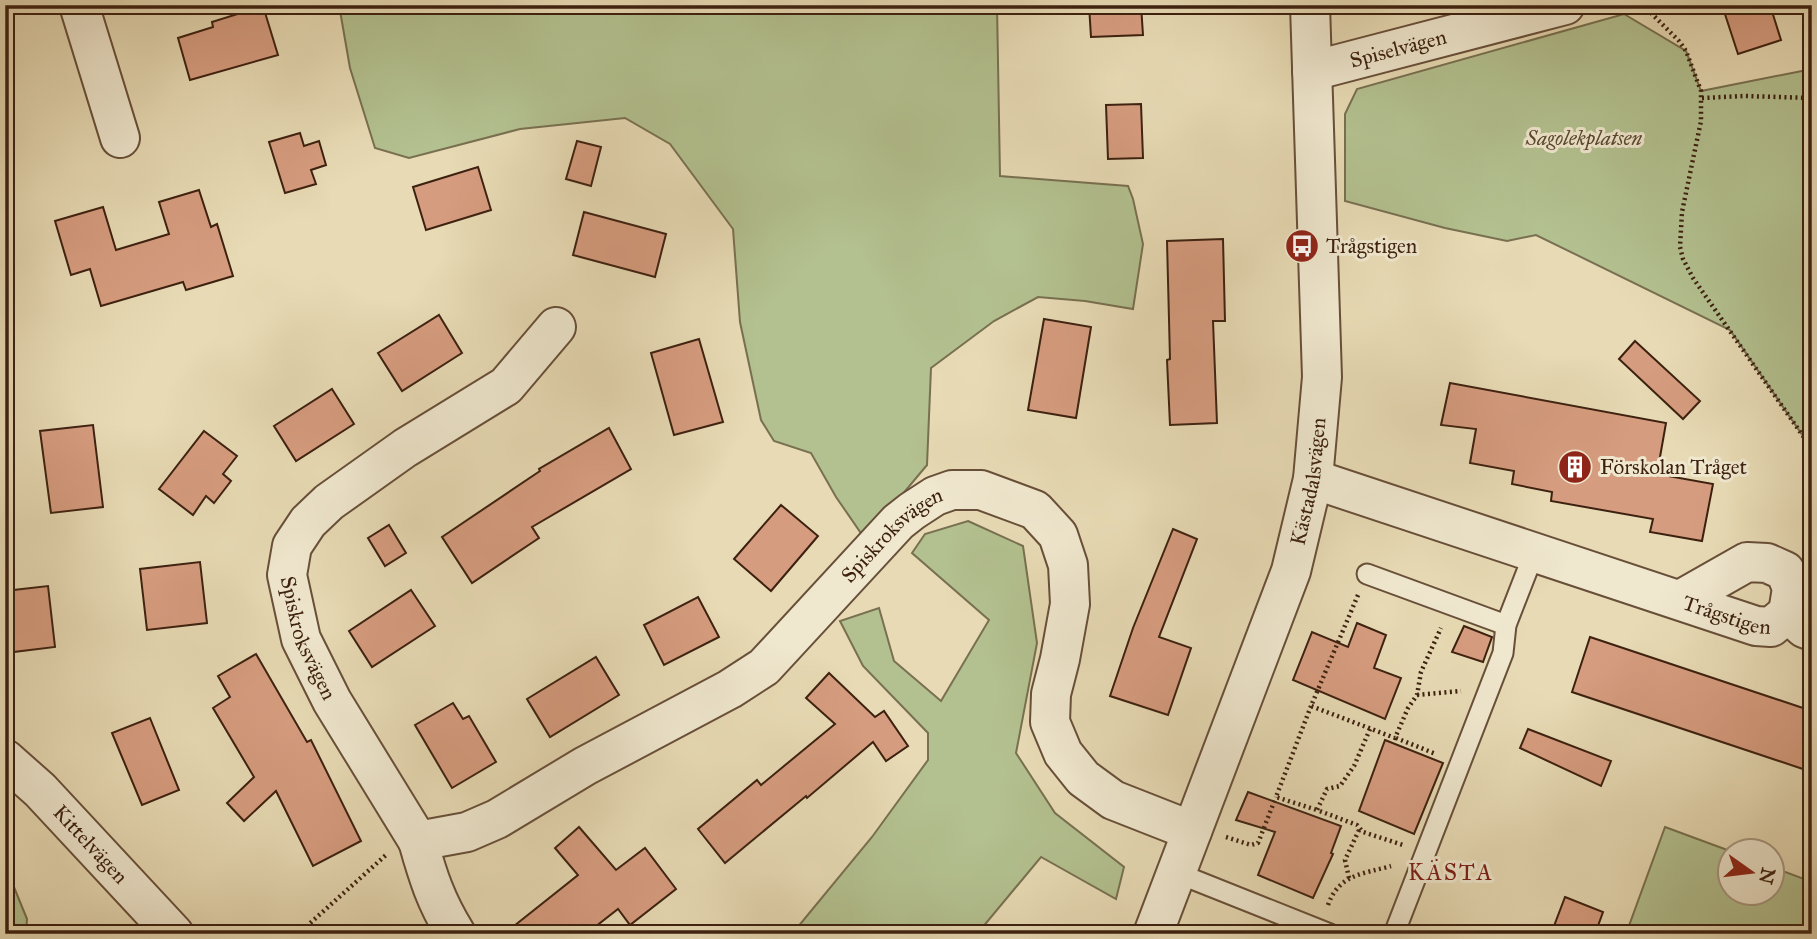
<svg xmlns="http://www.w3.org/2000/svg" width="1817" height="939" viewBox="0 0 1817 939" font-family="'IM FELL Great Primer',serif">
	<style>
		.green { fill: #b3c08f; stroke: #787050; stroke-width: 2 }
		.building { fill: #d69c7f; stroke: #3d2110; stroke-width: 2 }
		.lines { fill: none; stroke-linecap: round; stroke-linejoin: round }
		.lane-casing { stroke: #684f39; stroke-width: 23 }
		.street-casing { stroke: #684f39; stroke-width: 42 }
		.path { stroke: #3d2110; stroke-width: 4.5; stroke-dasharray: 2 3.5; stroke-linecap: butt }
		.lane { stroke: #efe7ce; stroke-width: 19 }
		.street { stroke: #efe7ce; stroke-width: 38 }
		.labels { text-anchor: middle; stroke-width: 6; stroke-linejoin: round; paint-order: stroke }
		.street-label { font-size: 21px; fill: #3d2110; stroke: #efe7ce }
		.park-label { font-size: 21px; font-style: italic; fill: #5a4930; stroke: #efe7ce }
		.poi-label { font-size: 21px; fill: #3d2110; stroke: #efe7ce; text-anchor: start }
		.neighbourhood-label { font-size: 23px; letter-spacing: 2px; fill: #7a1f14; stroke: #efe7ce }
	</style>
	<rect width="100%" height="100%" fill="#e7dab4"/>
	<filter id="stains"><feTurbulence type="fractalNoise" baseFrequency=".00286" numOctaves="4"/><feColorMatrix values="0 0 0 0 .2 0 0 0 0 .09 0 0 0 0 .02 0 0 0 .5 -.17"/></filter>
	<radialGradient id="worn" r=".72"><stop offset=".6" stop-color="#630" stop-opacity="0"/><stop offset="1" stop-color="#630" stop-opacity=".3"/></radialGradient>
	<g class="green">
		<polygon points="339,5 997,5 1000,176 1128,186 1133,199 1143,244 1133,309 1085,301 1038,297 994,321 931,368 927,465 865,539 836,497 811,453 774,441 761,420 740,322 733,229 670,144 625,118 520,129 409,158 375,148 350,68"/>
		<polygon points="1624,14 1686,51 1701,91 1812,69 1812,449 1730,330 1536,235 1507,241 1445,228 1345,201 1345,114 1357,89"/>
		<polygon points="968,521 1023,546 1037,643 1016,753 1055,813 1124,867 1116,899 1041,857 977,934 790,934 797,928 872,837 928,760 928,733 863,666 840,621 879,608 894,661 941,701 989,620 912,553 925,534"/>
		<polygon points="1665,827 1730,851 1730,894 1772,894 1772,867 1812,882 1812,934 1626,934"/>
		<polygon points="5,865 27,919 26,934 5,934"/>
	</g>
	<g class="building">
		<polygon points="1089,5 1141,5 1143,35 1091,37"/>
		<polygon points="1722,5 1770,5 1781,40 1738,54"/>
		<polygon points="263,6 278,55 190,80 178,38 213,27 212,22"/>
		<polygon points="1141,104 1143,158 1108,159 1106,105"/>
		<polygon points="300,133 304,146 319,141 326,165 311,170 316,184 285,193 269,142"/>
		<polygon points="577,141 601,147 591,186 566,179"/>
		<polygon points="478,167 491,210 426,230 413,187"/>
		<polygon points="199,190 211,227 217,224 233,276 186,290 183,282 101,306 90,269 71,275 55,221 103,207 116,250 169,234 159,202"/>
		<polygon points="584,212 666,234 655,277 573,255"/>
		<polygon points="1223,239 1225,321 1213,321 1217,423 1170,425 1167,360 1170,359 1167,241"/>
		<polygon points="439,315 462,353 402,391 378,353"/>
		<polygon points="1044,319 1091,327 1076,418 1028,410"/>
		<polygon points="699,339 723,422 674,435 651,353"/>
		<polygon points="1635,341 1700,401 1683,419 1619,359"/>
		<polygon points="1450,383 1666,423 1657,474 1713,484 1702,541 1650,532 1653,519 1551,501 1552,492 1512,484 1514,471 1470,463 1476,429 1441,425"/>
		<polygon points="332,389 354,424 296,461 274,426"/>
		<polygon points="93,425 103,507 51,513 40,431"/>
		<polygon points="609,428 631,469 532,527 539,538 472,583 442,537 540,471 539,469"/>
		<polygon points="204,431 237,456 223,474 231,481 214,503 206,496 193,515 159,489"/>
		<polygon points="781,505 818,536 771,591 734,559"/>
		<polygon points="389,525 406,553 385,566 368,538"/>
		<polygon points="1173,529 1197,539 1159,637 1191,648 1168,715 1110,696 1133,628"/>
		<polygon points="200,562 207,623 147,630 140,569"/>
		<polygon points="48,586 55,647 5,653 5,591"/>
		<polygon points="411,590 435,626 372,667 349,631"/>
		<polygon points="698,597 719,637 664,665 644,625"/>
		<polygon points="1357,623 1386,635 1374,668 1401,678 1385,719 1293,680 1312,632 1348,647"/>
		<polygon points="1464,626 1492,637 1483,662 1452,652"/>
		<polygon points="1590,637 1812,711 1812,772 1572,692"/>
		<polygon points="256,654 307,742 311,740 361,841 313,866 276,791 244,821 227,803 254,777 213,708 230,697 218,676"/>
		<polygon points="596,657 619,695 550,737 527,699"/>
		<polygon points="829,673 875,717 884,711 908,746 886,761 873,742 807,798 806,796 725,863 698,829 757,780 761,785 835,724 806,698"/>
		<polygon points="453,703 463,719 469,716 496,762 452,788 415,725"/>
		<polygon points="150,718 179,790 142,805 112,733"/>
		<polygon points="1528,729 1611,761 1601,786 1520,748"/>
		<polygon points="1385,740 1443,763 1414,834 1359,811"/>
		<polygon points="1248,792 1341,826 1331,853 1333,854 1313,898 1258,875 1275,832 1236,820"/>
		<polygon points="579,827 616,870 645,848 676,889 630,925 618,909 586,934 504,934 578,875 555,848"/>
		<polygon points="1565,897 1603,912 1595,934 1551,934"/>
	</g>
	<g class="lines">
		<g class="lane-casing">
			<g id="lane">
				<polyline points="1367,574 1506,625"/>
				<polyline points="1177,873 1330,934"/>
				<polyline points="1394,934 1503,653 1506,625 1529,566 1532,551"/>
			</g>
		</g>
		<g class="street-casing">
			<g id="street">
				<polyline points="79,5 120,138"/>
				<path id="s1" d="M 1312,71 L 1565,5"/>
				<path id="s2" d="M 556,327 L 506,386 L 405,448 L 329,502 L 308,522 L 292,546 L 287,575 L 301,639 L 332,701 L 418,841 L 467,832 L 497,819 L 585,766 L 730,689 L 764,667 L 898,522 L 912,511 L 935,496 L 952,490 L 981,490 L 1035,510 L 1058,535 L 1068,565 L 1070,604 L 1060,659 L 1051,694 L 1050,722 L 1063,753 L 1083,778 L 1113,800 L 1192,831"/>
				<path id="s3" d="M 1313,479 L 1756,626 L 1771,627 L 1788,613 L 1804,628 L 1812,631"/>
				<polyline points="1680,600 1747,562 1767,563 1785,571 1792,588 1788,613"/>
				<path id="s4" d="M 5,759 L 40,790 L 174,934"/>
				<path d="M 418,841 C 428,877 436,902 456,934"/>
				<path id="s5" d="M 1153,934 L 1291,571 L 1313,479 L 1322,377 L 1310,5"/>
			</g>
		</g>
		<g class="path">
			<polyline points="1643,5 1679,41 1686,51 1701,91 1701,121 1682,212 1680,247 1683,259 1693,278 1812,449"/>
			<polyline points="1702,98 1744,96 1812,98"/>
			<polyline points="1358,595 1311,706 1395,738 1408,708 1417,695 1421,672 1441,628"/>
			<polyline points="1417,695 1461,691"/>
			<polyline points="1311,706 1276,797 1317,810"/>
			<polyline points="1370,729 1354,766 1340,786 1327,789 1317,810 1357,825 1363,832 1403,845"/>
			<polyline points="1396,738 1436,754"/>
			<polyline points="1226,837 1251,845 1258,843 1276,797"/>
			<polyline points="1349,878 1345,860 1360,828"/>
			<path d="M 1328,905 C 1339,874 1363,874 1391,866"/>
			<polyline points="298,934 386,855"/>
		</g>
		<use href="#lane" class="lane"/>
		<use href="#street" class="street"/>
	</g>
	<defs>
		<g id="bus-disc" transform="scale(1.75)"><circle r="9.5" fill="#8f2418" stroke="#efe7ce"/><path d="M-5-6H5V4H4V6H2V4H-2V6H-4V4H-5ZM-3.5-4V0h7V-4ZM-3.5 1.2v1.5H-2V1.2ZM2 1.2v1.5H3.5V1.2Z" fill="#fff"/></g>
		<g id="building-disc" transform="scale(1.75)"><circle r="9.5" fill="#8f2418" stroke="#efe7ce"/><path d="M-4-6H4V6H1V3H-1V6H-4ZM-2.5-4.3h1.7v1.8h-1.7ZM.8-4.3h1.7v1.8H.8ZM-2.5-1h1.7V.8h-1.7ZM.8-1h1.7V.8H.8Z" fill="#fff"/></g>
	</defs>
	<g fill-rule="evenodd">
		<use href="#bus-disc" x="1302" y="246"/>
		<use href="#building-disc" x="1575" y="467"/>
	</g>
	<g class="labels">
		<g class="street-label">
			<text dy="7" stroke="none"><textPath href="#s1" startOffset="89">Spiselvägen</textPath></text>
			<text dy="7" stroke="none"><textPath href="#s5" startOffset="480">Kästadalsvägen</textPath></text>
			<text dy="7" stroke="none"><textPath href="#s2" startOffset="1250">Spiskroksvägen</textPath></text>
			<text dy="7" stroke="none"><textPath href="#s3" startOffset="436">Trågstigen</textPath></text>
			<text dy="7" stroke="none"><textPath href="#s2" startOffset="443">Spiskroksvägen</textPath></text>
			<text dy="7" stroke="none"><textPath href="#s4" startOffset="121">Kittelvägen</textPath></text>
		</g>
		<g class="park-label">
			<text x="1584" y="145">Sagolekplatsen</text>
		</g>
		<g class="poi-label">
			<text x="1326" y="253">Trågstigen</text>
			<text x="1600" y="474">Förskolan Tråget</text>
		</g>
		<g class="neighbourhood-label">
			<text x="1451" y="880">KÄSTA</text>
		</g>
	</g>
	<rect width="1817" height="939" fill="none" stroke="#e7dab4" stroke-width="28"/>
	<rect x="7" y="7" width="1803" height="925" fill="none" stroke="#3d2110" stroke-width="3.5"/>
	<rect x="14" y="14" width="1789" height="911" fill="none" stroke="#3d2110" stroke-width="2"/>
	<g transform="translate(1751 872) rotate(104)"><circle r="33" fill="#efe7ce" stroke="#a89882" stroke-width="2"/>
	<path d="M0-5L12 26L0 18L-12 26Z" fill="#8f2418"/>
	<text y="-10" font-size="19" font-weight="bold" text-anchor="middle" fill="#3d2110">N</text>
	</g>
	<rect width="100%" height="100%" filter="url(#stains)"/>
	<rect width="100%" height="100%" fill="url(#worn)"/>
</svg>
